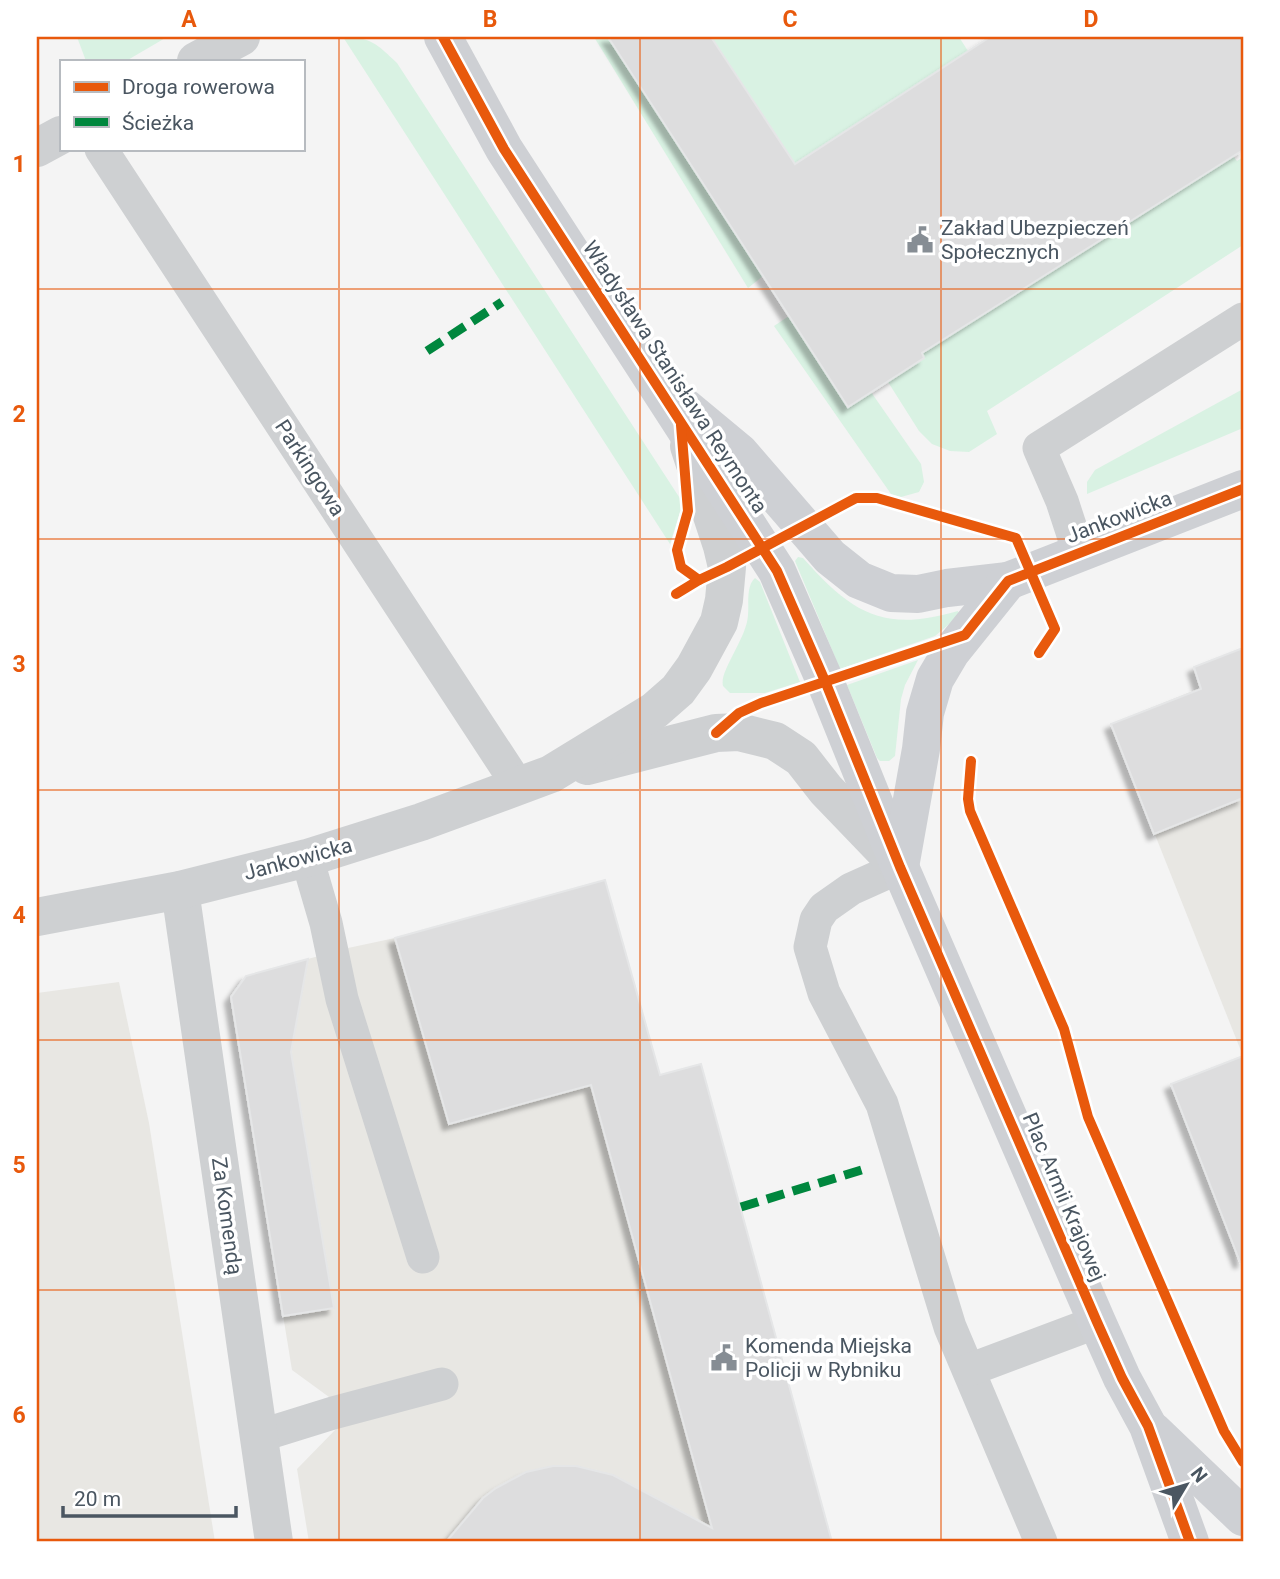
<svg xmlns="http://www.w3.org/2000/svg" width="1280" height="1579" viewBox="0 0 1280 1579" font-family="Roboto,sans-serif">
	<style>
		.commercial { fill: #e8e7e3 }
		.green { fill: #d9f2e3 }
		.building { fill: #ddddde; stroke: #e5e6e7; stroke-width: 2; filter: url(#shadow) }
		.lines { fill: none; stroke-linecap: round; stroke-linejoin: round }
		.lane { stroke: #ced0d2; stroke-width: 33 }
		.street { stroke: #ced0d2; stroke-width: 38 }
		.secondary { stroke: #ced0d4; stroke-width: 38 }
		.quiet { stroke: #00873e; stroke-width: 9; stroke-dasharray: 18 9; stroke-linecap: butt }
		.cycleway-casing { stroke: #fff; stroke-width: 15 }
		.cycleway { stroke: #e8590c; stroke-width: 10 }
		.grid { fill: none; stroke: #e8590c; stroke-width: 2; stroke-opacity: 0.55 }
		.labels { text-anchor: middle; stroke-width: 7; stroke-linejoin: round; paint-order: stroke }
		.poi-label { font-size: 21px; fill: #4a5661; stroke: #fff; text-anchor: start }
		.street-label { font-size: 21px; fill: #4a5661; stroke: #fff }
		.neatline { fill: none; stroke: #e8590c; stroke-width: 2.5 }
		.grid-label { font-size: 23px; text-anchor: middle; font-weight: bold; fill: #e8590c }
	</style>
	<defs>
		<filter id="shadow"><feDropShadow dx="-6" dy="6" stdDeviation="2" flood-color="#0004"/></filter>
	</defs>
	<rect width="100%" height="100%" fill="#f4f4f4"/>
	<g class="commercial">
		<polygon points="1243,648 1243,1056 1111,724 1200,688 1194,667"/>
		<polygon points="395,938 660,1075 701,1064 832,1542 309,1542 297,1469 336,1429 329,1397 292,1370 231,997 246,976 348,948"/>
		<polygon points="119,982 149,1123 215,1542 37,1542 37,993"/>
	</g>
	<g class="green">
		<polygon points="77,37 167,37 126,61 86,61"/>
		<path d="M 343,37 C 371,37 377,44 397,63 L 683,503 L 670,544 Z"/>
		<polygon points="594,37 608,37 763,276 748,288"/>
		<polygon points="711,37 959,37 968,51 795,164"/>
		<polygon points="1233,156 1237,161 1243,157 1243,245 987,411 997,434 969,452 950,451 932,444 919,431 888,382 923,359 922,353"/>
		<polygon points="789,316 848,407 871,392 921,464 924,482 919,492 901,497 891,494 774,326"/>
		<polygon points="1243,389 1243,428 1087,494 1087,482 1095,470"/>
		<path d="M 798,557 L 803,558 C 852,613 883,633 958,611 L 960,615 L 935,636 L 840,669 L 795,561 Z"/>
		<path d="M 755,578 L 760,582 L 800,682 L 765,693 L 730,693 L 723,686 C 719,671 747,638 748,615 C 749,603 746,586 755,578 Z"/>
		<polygon points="918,660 905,685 901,699 895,756 889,761 880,761 877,758 847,685"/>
	</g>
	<g class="building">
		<polygon points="608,37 711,37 795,164 990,37 1243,37 1243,150 922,353 924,358 848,407"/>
		<polygon points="1243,648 1243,798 1154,834 1111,724 1201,689 1194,667"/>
		<polygon points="605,880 660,1075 701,1064 832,1542 446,1542 483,1498 496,1488 526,1472 553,1466 576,1466 613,1475 712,1528 591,1085 449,1124 395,938"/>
		<polygon points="308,959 291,1052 334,1308 283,1316 231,997 246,976"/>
		<polygon points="1243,1056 1243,1261 1240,1262 1171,1084"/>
	</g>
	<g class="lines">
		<g class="lane">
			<polyline points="101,149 519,787"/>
			<polyline points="1079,553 1062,501 1039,448 1243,319"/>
			<polyline points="307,858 326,923 342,999 423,1257"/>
			<polyline points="900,867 851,889 824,908 816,920 810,947 824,993 882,1104 950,1327 1041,1542"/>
			<polyline points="969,1370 1097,1322"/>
			<polyline points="259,1436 333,1413 442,1384"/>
		</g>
		<g class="street">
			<polyline points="196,61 241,37"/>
			<polyline points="37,148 61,135"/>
			<polyline points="587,766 716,733 739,732 775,741 801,758 826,790 900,867"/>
			<polyline points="180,890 274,1542"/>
			<polyline points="37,917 180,890 307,858 421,822 551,774 654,711 678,690 694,668 719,622 724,600 727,567 722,546 689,446"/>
		</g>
		<g class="secondary">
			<polyline points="443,37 504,149 777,571 825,681 900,867 1097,1322 1122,1378 1148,1426 1190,1542"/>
			<polyline points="686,408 739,452 830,557 859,580 891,593 918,594 947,588 1008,581 1243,489"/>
			<polyline points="900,867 921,749 925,713 935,679 951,652 1008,581"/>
			<polyline points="1153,1431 1243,1517"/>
		</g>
		<g class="quiet">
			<polyline points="427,351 502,302"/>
			<polyline points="741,1207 868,1168"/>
		</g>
		<g class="cycleway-casing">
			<g id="cycleway">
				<polyline points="443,37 504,149 777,571 825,681 900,867 1097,1322 1122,1378 1148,1426 1190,1542"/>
				<polyline points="681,425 688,511 677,550 681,567 699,580"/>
				<polyline points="676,594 699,580 727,567 856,498 877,498 1016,538 1055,629 1039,653"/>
				<polyline points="716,733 739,713 761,703 965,635 1008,581 1243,489"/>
				<polyline points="971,761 968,799 970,811 1064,1029 1088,1117 1224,1431 1243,1462"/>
			</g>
		</g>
		<use href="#cycleway" class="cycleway"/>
	</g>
	<path class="grid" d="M 339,37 L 339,1542M 640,37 L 640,1542M 941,37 L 941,1542M 37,289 L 1243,289M 37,539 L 1243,539M 37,790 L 1243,790M 37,1040 L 1243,1040M 37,1290 L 1243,1290"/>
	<defs>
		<g id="civic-bare" transform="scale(2.1)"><path d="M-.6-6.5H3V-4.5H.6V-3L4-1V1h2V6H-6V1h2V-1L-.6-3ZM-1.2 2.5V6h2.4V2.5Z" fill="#868d94" stroke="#fff" stroke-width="2.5" paint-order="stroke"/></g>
	</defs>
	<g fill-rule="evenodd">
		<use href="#civic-bare" x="920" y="240"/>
		<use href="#civic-bare" x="724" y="1358"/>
	</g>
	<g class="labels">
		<g class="poi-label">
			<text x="941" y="235">Zakład Ubezpieczeń<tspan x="941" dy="24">Społecznych</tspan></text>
			<text x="745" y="1353">Komenda Miejska<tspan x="745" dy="24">Policji w Rybniku</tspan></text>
		</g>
		<g class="street-label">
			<text transform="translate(675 377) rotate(57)" y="7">Władysława Stanisława Reymonta</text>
			<text transform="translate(310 468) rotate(57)" y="7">Parkingowa</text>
			<text transform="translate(1119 517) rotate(-21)" y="7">Jankowicka</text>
			<text transform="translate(298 859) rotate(-15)" y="7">Jankowicka</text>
			<text transform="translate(1064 1197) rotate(67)" y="7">Plac Armii Krajowej</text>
			<text transform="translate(227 1216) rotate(82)" y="7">Za Komendą</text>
		</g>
	</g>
	<rect width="1280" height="1579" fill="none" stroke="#ffffff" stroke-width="77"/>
	<rect x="60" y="60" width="245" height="91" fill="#ffffff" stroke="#b7bbc0" stroke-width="2"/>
	<rect x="74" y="82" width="35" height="10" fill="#e8590c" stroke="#b7bbc0" stroke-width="2"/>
	<text x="122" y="94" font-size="21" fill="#4a5661">Droga rowerowa</text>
	<rect x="74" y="117" width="35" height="10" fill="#00873e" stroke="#b7bbc0" stroke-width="2"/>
	<text x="122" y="130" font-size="21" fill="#4a5661">Ścieżka</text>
	<g transform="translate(1186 1485) rotate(52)" stroke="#ffffff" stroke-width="5" paint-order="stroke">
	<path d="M0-5L12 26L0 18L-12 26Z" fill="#4a5661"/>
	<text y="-10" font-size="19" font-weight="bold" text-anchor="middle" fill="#4a5661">N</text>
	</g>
	<path d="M63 1506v10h173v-10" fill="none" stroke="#4a5661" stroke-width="3.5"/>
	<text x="74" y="1506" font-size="21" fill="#4a5661" stroke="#ffffff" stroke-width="5" paint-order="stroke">20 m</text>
	<rect x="38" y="38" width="1204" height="1502" class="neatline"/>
	<g class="grid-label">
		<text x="189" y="27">A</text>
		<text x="490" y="27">B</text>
		<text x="790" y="27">C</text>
		<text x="1091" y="27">D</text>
		<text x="19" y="172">1</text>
		<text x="19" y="422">2</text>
		<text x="19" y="672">3</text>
		<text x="19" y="923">4</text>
		<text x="19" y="1173">5</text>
		<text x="19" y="1423">6</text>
	</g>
</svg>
